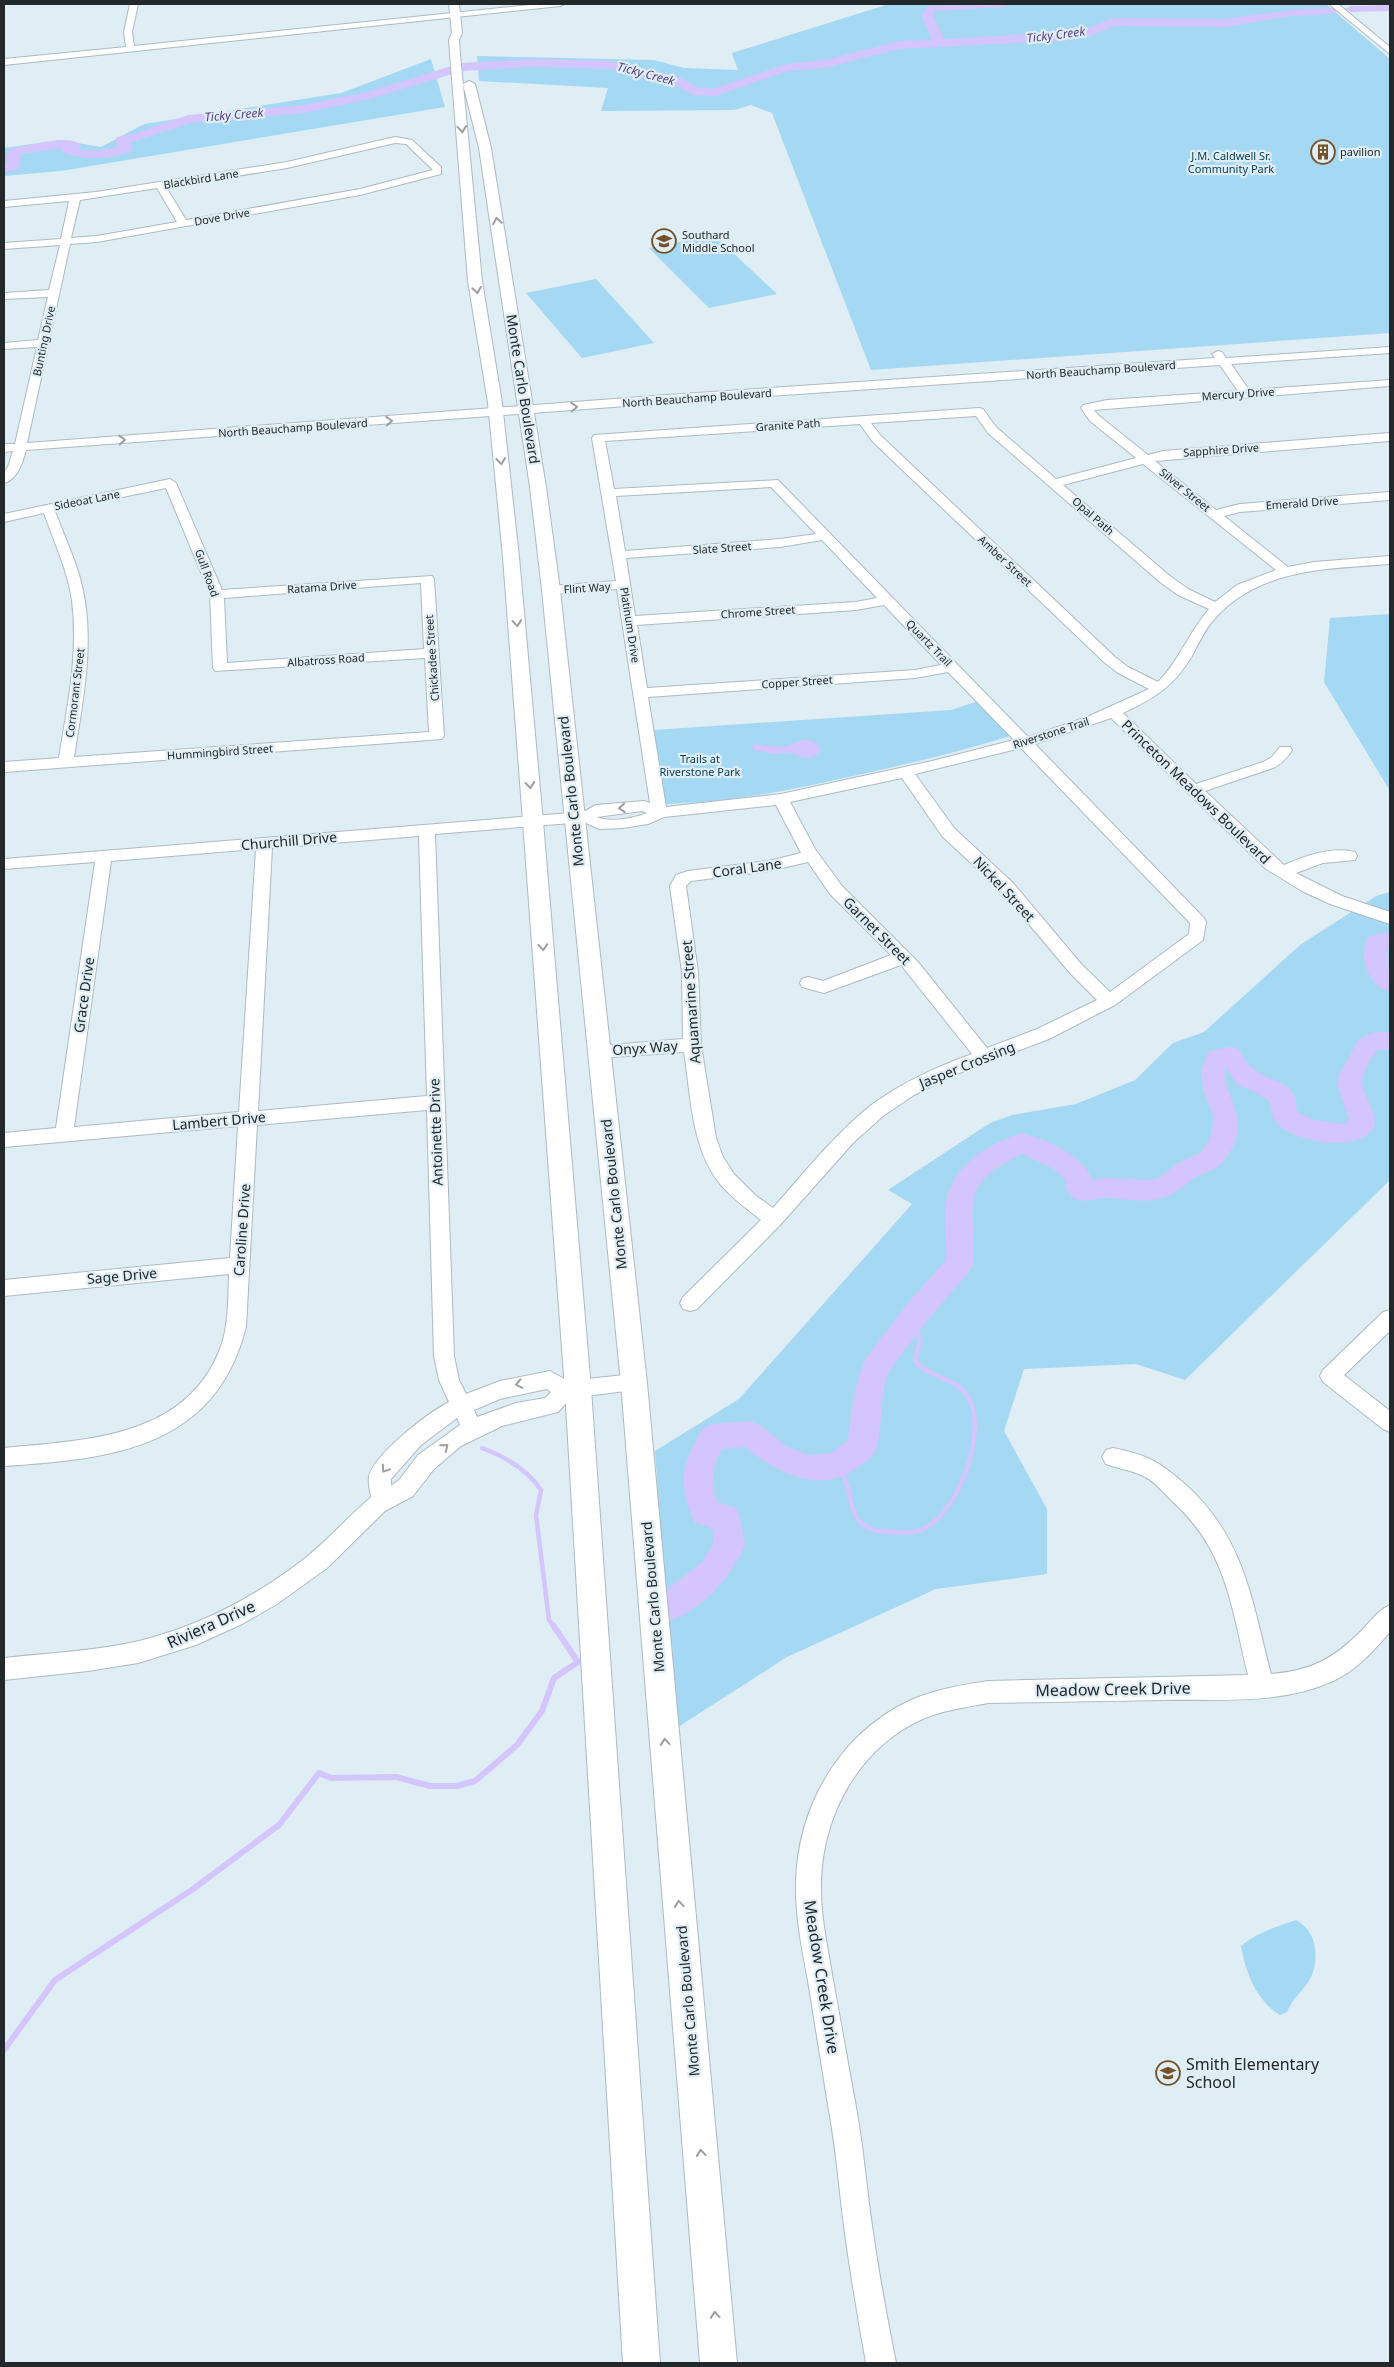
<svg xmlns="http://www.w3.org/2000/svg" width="1394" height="2367" viewBox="0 0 1394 2367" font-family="'Noto Sans',sans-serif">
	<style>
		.green { fill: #a5d8f3 }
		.water { fill: #d4c5fd }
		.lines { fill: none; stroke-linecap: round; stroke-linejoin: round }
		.stream-far1 { stroke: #d4c5fd; stroke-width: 4.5 }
		.stream { stroke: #d4c5fd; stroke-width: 6 }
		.river { fill: #d4c5fd; fill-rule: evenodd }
		.minor-casing { stroke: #adbac2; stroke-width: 2 }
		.major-casing { stroke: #adbac2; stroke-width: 2 }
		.minor { fill: #fff; fill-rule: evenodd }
		.major { fill: #fff; fill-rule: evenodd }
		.oneway { stroke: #9c9ea0 }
		.labels { text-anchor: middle; stroke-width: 4.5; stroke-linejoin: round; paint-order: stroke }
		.far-poi-label { font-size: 11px; fill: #23282b; stroke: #dfedf5; text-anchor: start }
		.far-park-label { font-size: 11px; fill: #043b51; stroke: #dfedf5 }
		.far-street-label { font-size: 11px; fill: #23282b; stroke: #dfedf5 }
		.far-water-label { font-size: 12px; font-style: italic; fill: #533c7e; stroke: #dfedf5 }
		.street-label { font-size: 14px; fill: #23282b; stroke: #dfedf5 }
		.near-street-label { font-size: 16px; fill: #23282b; stroke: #dfedf5 }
		.near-poi-label { font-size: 16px; fill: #23282b; stroke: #dfedf5; text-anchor: start }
	</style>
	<rect width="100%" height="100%" fill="#dfedf5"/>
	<g class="green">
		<polygon points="889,4 1326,4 1390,59 1390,333 871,370 772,113 751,105 734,110 601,111 608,88 479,81 477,56 654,60 684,68 738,70 732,53"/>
		<polygon points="431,59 445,107 61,171 4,176 4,148 60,140 101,147 144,124 341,93"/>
		<polygon points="714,235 777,294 709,308 649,248"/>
		<polygon points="596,279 654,343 582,358 526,293"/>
		<polygon points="1390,614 1390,791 1324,682 1330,618"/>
		<path d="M 978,701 L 1010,736 C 963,751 915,762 867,773 C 799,788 733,803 664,804 L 654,730 L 951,710 Z"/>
		<polygon points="1390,892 1390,1180 1185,1380 1136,1364 1024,1369 1004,1431 1047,1509 1047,1574 936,1589 787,1657 675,1729 655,1451 739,1399 912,1204 888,1190 990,1123 1012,1115 1076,1104 1135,1080 1173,1043 1204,1032 1300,945 1376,896"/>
		<path d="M 1296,1920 C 1315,1930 1319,1953 1313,1972 C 1308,1988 1292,1997 1287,2012 L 1280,2015 C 1256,2000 1246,1973 1241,1946 C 1258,1932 1276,1927 1296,1920 Z"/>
	</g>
	<path class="water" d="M 802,740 L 812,741 L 820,747 L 820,752 C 810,762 801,756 790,753 C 784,751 779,755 774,754 C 766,753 762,750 754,751 L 752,744 L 783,747 Z"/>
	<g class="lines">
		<g class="stream-far1">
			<path d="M 482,1448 C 506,1457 527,1469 541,1490 L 536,1515 L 549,1620 L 554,1627"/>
			<path d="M 837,1466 C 853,1482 846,1514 865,1526 C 873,1531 883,1532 891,1532 C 902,1533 915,1534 925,1528 C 958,1511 985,1437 971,1403 C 961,1377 931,1380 915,1361 L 920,1340 L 913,1318"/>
		</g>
		<polyline class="stream" points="4,2050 55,1980 193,1889 279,1825 319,1773 331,1778 396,1777 430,1786 457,1786 475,1781 517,1745 542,1711 554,1678 578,1662 553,1625"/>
		<g class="river">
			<path d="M 1010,4 L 1004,7 L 935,11 L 933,15 L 944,39 L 1082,31 L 1112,18 L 1225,19 L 1291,10 L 1332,8 L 1338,11 L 1332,14 L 1291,16 L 1225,27 L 1114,26 L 1088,37 L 1058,41 L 899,49 L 825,68 L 788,71 L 716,96 L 693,95 L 671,83 L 609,69 L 531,67 L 462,71 L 370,99 L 304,113 L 190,123 L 130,143 L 132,149 L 130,152 C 106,159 85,161 62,152 L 61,148 L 21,154 L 19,168 L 4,173 L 4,164 L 7,163 L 6,155 L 12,148 L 17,147 C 32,145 71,134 81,145 L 78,148 L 81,150 L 96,151 L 118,147 L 115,140 L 117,137 L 133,134 L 188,115 L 304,105 L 367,92 L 461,63 L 531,59 L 609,61 L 679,77 L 699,88 L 715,88 L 786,64 L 825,60 L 899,41 L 932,40 L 921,15 L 928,6 Z"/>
			<polygon points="1390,5 1390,11 1351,12 1345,9 1351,6"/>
			<path d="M 1390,932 L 1390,948 L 1388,948 C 1387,963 1391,978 1390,992 C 1368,986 1357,957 1369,936 Z"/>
			<path d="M 1375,1032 L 1390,1032 L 1390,1050 L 1379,1050 L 1376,1052 C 1370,1060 1362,1072 1362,1083 C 1363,1097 1384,1121 1370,1133 C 1351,1151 1293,1142 1277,1123 C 1272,1117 1271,1110 1270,1102 L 1257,1093 L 1238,1085 L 1226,1068 C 1221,1095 1247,1109 1235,1142 C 1232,1150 1224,1163 1217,1167 C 1211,1172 1203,1173 1196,1177 C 1181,1187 1174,1197 1153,1200 C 1137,1203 1120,1197 1103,1198 C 1084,1200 1076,1207 1065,1186 L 1067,1181 L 1054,1169 L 1022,1154 C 955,1186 977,1204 973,1264 L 969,1272 C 948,1296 927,1320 908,1346 C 902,1354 895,1362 890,1370 C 879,1391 883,1428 876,1449 C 873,1458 865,1462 858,1467 C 821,1496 776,1473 745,1447 L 722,1449 C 712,1467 711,1482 717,1502 L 736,1508 L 740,1518 L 745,1545 C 731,1577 705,1607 672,1620 L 661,1616 L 656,1605 L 661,1594 L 702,1562 L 714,1543 L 712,1528 L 695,1523 C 677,1483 681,1465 703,1428 L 713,1424 L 750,1421 L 760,1425 L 786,1446 L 808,1455 L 831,1453 L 848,1440 C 851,1414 854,1383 866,1358 L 906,1305 L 946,1260 C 947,1243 944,1227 945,1210 C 947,1169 986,1144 1022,1133 C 1051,1142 1078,1152 1093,1180 L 1103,1178 L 1153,1180 L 1160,1177 L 1179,1162 L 1200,1153 L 1210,1139 L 1214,1118 L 1203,1089 L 1201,1071 L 1208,1052 C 1249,1039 1233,1053 1256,1071 C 1267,1080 1289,1081 1295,1097 C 1297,1101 1296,1107 1297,1112 L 1314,1120 L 1344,1124 L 1349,1120 L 1337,1084 L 1339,1075 L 1359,1039 Z"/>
		</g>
		<g class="minor-casing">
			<g id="minor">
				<polygon points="130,4 138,4 132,32 134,46 539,4 564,4 560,6 4,65 4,59 126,47 124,32"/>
				<polygon points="1329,4 1338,4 1390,47 1390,54"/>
				<path d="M 395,137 L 412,140 L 441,167 L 441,174 L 360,195 L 97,242 L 70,244 L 27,443 L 667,395 L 1215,358 L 1212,354 L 1218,351 L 1222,352 L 1226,358 L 1390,347 L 1390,353 L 1231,364 L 1249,390 L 1390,380 L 1390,386 L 1094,410 L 1098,415 L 1148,455 L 1163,451 L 1390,433 L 1390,441 L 1155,461 L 1216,510 L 1240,504 L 1390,492 L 1390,500 L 1240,512 L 1224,516 L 1288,567 L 1314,562 L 1390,556 L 1390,564 C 1326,569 1256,568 1211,623 C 1203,633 1198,645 1192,656 C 1173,687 1155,698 1123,713 L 1196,784 L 1263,762 L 1272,757 L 1280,747 L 1290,747 L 1292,750 C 1287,758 1282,764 1273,768 L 1205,791 L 1284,865 C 1305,856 1331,846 1355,852 L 1357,856 L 1355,860 L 1323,863 L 1296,873 L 1342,896 L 1390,912 L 1390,924 L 1330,904 L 1302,891 L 1266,869 L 1111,718 L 1035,744 L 1204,918 L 1206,922 L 1203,940 L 1115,1005 L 1049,1039 L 954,1075 L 914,1095 L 883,1116 L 853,1143 L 781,1224 L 697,1309 L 690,1311 L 683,1309 L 680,1303 L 683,1297 L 761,1220 C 747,1209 732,1198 720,1184 C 691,1148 691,1096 684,1052 L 599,1058 L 593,1057 L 590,1052 L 593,1047 L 599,1046 L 683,1039 L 682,972 L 670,886 L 676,875 L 688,871 L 769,861 L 801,853 L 776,805 L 664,817 L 648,824 L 623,828 L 599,829 L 584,822 L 435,834 L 454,1356 L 459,1380 L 466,1394 L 500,1381 L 550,1371 L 568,1381 L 634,1374 L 641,1377 L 644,1383 L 641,1389 L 571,1398 L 558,1412 L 502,1426 L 461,1446 L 434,1469 L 413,1496 L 385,1511 L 327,1568 L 277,1604 L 242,1624 L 196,1645 L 138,1663 L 88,1671 L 4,1680 L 4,1658 C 49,1653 95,1651 139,1641 C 200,1626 255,1597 304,1559 C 328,1540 348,1517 371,1497 C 370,1491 368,1483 369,1477 C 373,1455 429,1412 449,1402 L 439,1380 L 434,1356 L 427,1110 L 257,1125 L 246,1327 C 215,1449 111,1459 4,1466 L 4,1448 C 84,1440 185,1439 220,1349 C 229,1326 228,1299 229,1274 L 4,1296 L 4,1280 L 230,1258 L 238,1126 L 4,1147 L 4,1133 L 56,1128 L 95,862 L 4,869 L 4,859 L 583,812 L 596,805 L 644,801 L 650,803 L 617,589 L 551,594 L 544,590 L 551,586 L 616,581 L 592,438 L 594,435 L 979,408 L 983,409 L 996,427 L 1056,479 L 1136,458 L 1090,421 L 1081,408 L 1083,405 L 1107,400 L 1238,391 L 1220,365 L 667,403 L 26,450 C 23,462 17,480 4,483 L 4,472 L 8,467 L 13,451 L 4,452 L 4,444 L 15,444 L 37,347 L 4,349 L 4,343 L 38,340 L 48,297 L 4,299 L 4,293 L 49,290 L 60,245 L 4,249 L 4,243 L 61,239 L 69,201 L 4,207 L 4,201 L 96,192 L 287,162 ZM 395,143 L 406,144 L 433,170 L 360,189 L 186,220 L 166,187 L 287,168 ZM 157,188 L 177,222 L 97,236 L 71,238 L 80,200 ZM 976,416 L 988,433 L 1160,582 L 1178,595 L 1209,609 C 1189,632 1179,661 1158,682 L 1128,667 L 1115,657 L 880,435 L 871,423 ZM 860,424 L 872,441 L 1105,663 L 1118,673 L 1149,689 L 1087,717 L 1028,737 L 778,480 L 614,489 L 605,441 ZM 1143,464 L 1276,570 L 1237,585 L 1215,602 L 1188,589 L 1170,576 L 1063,485 ZM 771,487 L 816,534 L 780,539 L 625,551 L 616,496 ZM 822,540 L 877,598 L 856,602 L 635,616 L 626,558 L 780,547 ZM 884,605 L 941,665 L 915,670 L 647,688 L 637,625 L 856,610 ZM 948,672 L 1014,740 L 932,761 L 781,794 L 666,807 L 648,697 L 915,678 ZM 1021,748 L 1190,923 L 1189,934 L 1110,992 L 1082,965 L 1013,883 L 954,828 L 915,774 ZM 902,778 L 942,836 L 1001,891 L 1070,973 L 1097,1000 L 1037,1029 L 987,1048 L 918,962 L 842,886 L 815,849 L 790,802 ZM 642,811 L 647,813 C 636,818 608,823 597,817 ZM 419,836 L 427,1096 L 258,1111 L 272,848 ZM 256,849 L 239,1112 L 74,1127 L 111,861 ZM 808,862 L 830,894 L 891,955 L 823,981 L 808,977 L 802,979 L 800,983 L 802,987 L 824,993 L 901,965 L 972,1054 C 936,1067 901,1083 870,1106 C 834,1135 804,1173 773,1208 L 755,1195 L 734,1174 L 723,1157 L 716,1138 L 701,1045 L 698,972 L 686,886 L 691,881 L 769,871 ZM 547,1389 L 551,1392 L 545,1398 L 516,1403 L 477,1417 L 474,1410 L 500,1399 ZM 457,1418 L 460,1425 L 418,1455 L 400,1479 L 391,1486 L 391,1479 L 421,1445 Z"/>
				<path d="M 170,479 L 176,483 L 222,590 L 432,576 L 434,579 L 444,736 L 442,739 L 4,772 L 4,762 L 59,758 C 67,707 79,654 72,601 C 68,571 54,542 44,513 L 4,522 L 4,514 ZM 166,488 L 210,594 L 213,668 L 215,671 L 425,658 L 429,732 L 74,757 C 82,706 93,653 85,602 C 81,570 66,541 55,511 ZM 421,583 L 424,649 L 227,663 L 224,598 Z"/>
				<polygon points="1390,1310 1390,1331 1344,1375 1390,1411 1390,1432 1383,1429 1323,1382 1320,1376 1323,1370 1383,1312"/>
				<path d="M 1113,1448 C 1148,1455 1160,1462 1186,1485 C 1245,1538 1252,1602 1271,1674 C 1310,1671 1334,1659 1362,1630 C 1371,1621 1378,1610 1390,1605 L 1390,1632 C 1373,1651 1356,1671 1333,1681 C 1281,1705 1218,1699 1163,1700 C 1105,1701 1046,1702 988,1703 C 967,1707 945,1710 925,1718 C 860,1746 823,1813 821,1882 C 820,1915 828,1948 833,1980 C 841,2022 848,2065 856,2107 C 864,2151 867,2195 874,2239 C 880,2281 888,2322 896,2363 L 866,2363 C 858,2318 850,2272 844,2226 C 839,2187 836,2149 829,2111 C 822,2068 815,2024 808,1981 C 802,1949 795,1915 796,1882 C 798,1805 840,1733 911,1700 C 936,1689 962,1685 988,1681 L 1248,1675 C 1231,1606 1227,1550 1171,1500 C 1163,1492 1155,1482 1145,1477 C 1133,1470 1119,1469 1106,1464 L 1102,1457 L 1106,1450 Z"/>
			</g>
		</g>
		<g class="major-casing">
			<g id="major">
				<polygon points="449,4 459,4 462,33 459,40 460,54 482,281 502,403 519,557 543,822 591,1389 660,2363 623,2363 565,1389 523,822 503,557 488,403 468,281 450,54 449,40 452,33"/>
				<polygon points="469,81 475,84 491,148 546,487 560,590 647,1383 737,2363 700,2363 621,1383 542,590 530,487 479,148 463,84"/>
			</g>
		</g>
		<use href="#minor" class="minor"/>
		<use href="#major" class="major"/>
	</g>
	<defs><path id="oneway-chevron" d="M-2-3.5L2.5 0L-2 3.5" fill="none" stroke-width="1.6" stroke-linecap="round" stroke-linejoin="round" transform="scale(1.25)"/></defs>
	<g class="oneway">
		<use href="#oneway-chevron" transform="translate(462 129) rotate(85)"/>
		<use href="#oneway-chevron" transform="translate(497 221) rotate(-99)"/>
		<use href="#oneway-chevron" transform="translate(477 290) rotate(81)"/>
		<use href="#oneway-chevron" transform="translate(574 407) rotate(-4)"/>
		<use href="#oneway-chevron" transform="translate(389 421) rotate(-4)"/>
		<use href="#oneway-chevron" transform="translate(122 440) rotate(-4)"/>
		<use href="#oneway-chevron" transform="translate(501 461) rotate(84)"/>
		<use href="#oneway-chevron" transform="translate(517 623) rotate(85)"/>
		<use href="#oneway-chevron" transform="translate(530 785) rotate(85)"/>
		<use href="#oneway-chevron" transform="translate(622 808) rotate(176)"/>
		<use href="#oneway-chevron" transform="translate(543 947) rotate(86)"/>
		<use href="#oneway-chevron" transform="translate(519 1384) rotate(169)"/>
		<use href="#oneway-chevron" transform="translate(445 1447) rotate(-39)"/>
		<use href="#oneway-chevron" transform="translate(385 1469) rotate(124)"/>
		<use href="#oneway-chevron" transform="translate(665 1742) rotate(-95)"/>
		<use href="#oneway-chevron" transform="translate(679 1904) rotate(-95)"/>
		<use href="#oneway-chevron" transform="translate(701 2153) rotate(-95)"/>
		<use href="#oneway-chevron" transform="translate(715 2315) rotate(-95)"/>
	</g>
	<defs>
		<g id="building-ring" transform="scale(1.25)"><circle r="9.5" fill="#dfedf5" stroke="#745129" stroke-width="1.5"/><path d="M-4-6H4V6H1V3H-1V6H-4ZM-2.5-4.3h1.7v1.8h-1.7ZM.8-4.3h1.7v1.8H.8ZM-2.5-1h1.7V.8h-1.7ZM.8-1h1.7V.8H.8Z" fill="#745129"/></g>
		<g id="school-ring" transform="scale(1.25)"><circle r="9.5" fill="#dfedf5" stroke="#745129" stroke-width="1.5"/><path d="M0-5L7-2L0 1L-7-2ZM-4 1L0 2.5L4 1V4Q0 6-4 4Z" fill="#745129"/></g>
	</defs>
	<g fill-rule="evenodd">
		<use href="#building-ring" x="1323" y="152"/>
		<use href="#school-ring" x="664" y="241"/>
		<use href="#school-ring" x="1168" y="2073"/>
	</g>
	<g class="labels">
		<g class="far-poi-label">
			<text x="1340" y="156">pavilion</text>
			<text x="682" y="239">Southard<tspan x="682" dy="13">Middle School</tspan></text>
		</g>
		<g class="far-park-label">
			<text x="1231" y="160">J.M. Caldwell Sr.<tspan x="1231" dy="13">Community Park</tspan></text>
			<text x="700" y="763">Trails at<tspan x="700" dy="13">Riverstone Park</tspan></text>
		</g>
		<g class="far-street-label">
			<text transform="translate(201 179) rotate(-9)" y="4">Blackbird Lane</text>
			<text transform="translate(222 217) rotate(-10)" y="4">Dove Drive</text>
			<text transform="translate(44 341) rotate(-78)" y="4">Bunting Drive</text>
			<text transform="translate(1101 370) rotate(-4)" y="4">North Beauchamp Boulevard</text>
			<text transform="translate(1238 394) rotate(-4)" y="4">Mercury Drive</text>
			<text transform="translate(697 398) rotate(-4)" y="4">North Beauchamp Boulevard</text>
			<text transform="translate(788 425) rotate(-4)" y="4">Granite Path</text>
			<text transform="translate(293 428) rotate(-4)" y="4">North Beauchamp Boulevard</text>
			<text transform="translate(1221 450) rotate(-4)" y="4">Sapphire Drive</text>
			<text transform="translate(1185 490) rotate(39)" y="4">Silver Street</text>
			<text transform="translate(87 500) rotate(-11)" y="4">Sideoat Lane</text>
			<text transform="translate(1302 503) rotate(-4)" y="4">Emerald Drive</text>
			<text transform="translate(1093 516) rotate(41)" y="4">Opal Path</text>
			<text transform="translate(722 548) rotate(-4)" y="4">Slate Street</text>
			<text transform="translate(1005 561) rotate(43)" y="4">Amber Street</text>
			<text transform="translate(207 573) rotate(70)" y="4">Gull Road</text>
			<text transform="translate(322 587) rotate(-4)" y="4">Ratama Drive</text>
			<text transform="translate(587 588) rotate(-4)" y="4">Flint Way</text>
			<text transform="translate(758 612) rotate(-4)" y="4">Chrome Street</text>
			<text transform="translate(630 625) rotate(81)" y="4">Platinum Drive</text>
			<text transform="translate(929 643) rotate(46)" y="4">Quartz Trail</text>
			<text transform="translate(432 658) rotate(-94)" y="4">Chickadee Street</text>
			<text transform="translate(326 660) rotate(-4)" y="4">Albatross Road</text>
			<text transform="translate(797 682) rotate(-4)" y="4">Copper Street</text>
			<text transform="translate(75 693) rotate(-83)" y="4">Cormorant Street</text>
			<text transform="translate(1051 733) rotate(-18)" y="4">Riverstone Trail</text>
			<text transform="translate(220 752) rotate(-4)" y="4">Hummingbird Street</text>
		</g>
		<g class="far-water-label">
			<text transform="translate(1056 35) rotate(-7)" y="4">Ticky Creek</text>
			<text transform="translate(646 74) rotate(15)" y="4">Ticky Creek</text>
			<text transform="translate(234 115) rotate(-5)" y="4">Ticky Creek</text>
		</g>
		<g class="street-label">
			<text transform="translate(523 389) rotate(81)" y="5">Monte Carlo Boulevard</text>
			<text transform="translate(571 791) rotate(-96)" y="5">Monte Carlo Boulevard</text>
			<text transform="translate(1196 792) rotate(44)" y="5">Princeton Meadows Boulevard</text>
			<text transform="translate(289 841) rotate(-5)" y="5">Churchill Drive</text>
			<text transform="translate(747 868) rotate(-8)" y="5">Coral Lane</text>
			<text transform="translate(1004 889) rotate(47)" y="5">Nickel Street</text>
			<text transform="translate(877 931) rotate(45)" y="5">Garnet Street</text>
			<text transform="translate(84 995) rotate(-82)" y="5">Grace Drive</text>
			<text transform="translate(691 1002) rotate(-94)" y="5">Aquamarine Street</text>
			<text transform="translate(645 1048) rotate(-4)" y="5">Onyx Way</text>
			<text transform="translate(967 1065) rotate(-22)" y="5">Jasper Crossing</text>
			<text transform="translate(219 1121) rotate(-5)" y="5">Lambert Drive</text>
			<text transform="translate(436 1132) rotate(-92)" y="5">Antoinette Drive</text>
			<text transform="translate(614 1194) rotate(-96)" y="5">Monte Carlo Boulevard</text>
			<text transform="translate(242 1230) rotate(-86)" y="5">Caroline Drive</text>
			<text transform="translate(122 1276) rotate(-5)" y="5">Sage Drive</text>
			<text transform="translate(653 1597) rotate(-95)" y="5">Monte Carlo Boulevard</text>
			<text transform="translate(688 2001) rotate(-95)" y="5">Monte Carlo Boulevard</text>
		</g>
		<g class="near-street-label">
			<text transform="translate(211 1624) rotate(-24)" y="6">Riviera Drive</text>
			<text transform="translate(1113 1689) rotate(-1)" y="6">Meadow Creek Drive</text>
			<text transform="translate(822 1977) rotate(81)" y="6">Meadow Creek Drive</text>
		</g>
		<g class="near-poi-label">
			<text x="1186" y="2070">Smith Elementary<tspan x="1186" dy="18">School</tspan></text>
		</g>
	</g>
	<rect width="1394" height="2367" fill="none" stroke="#23282b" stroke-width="10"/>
</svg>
